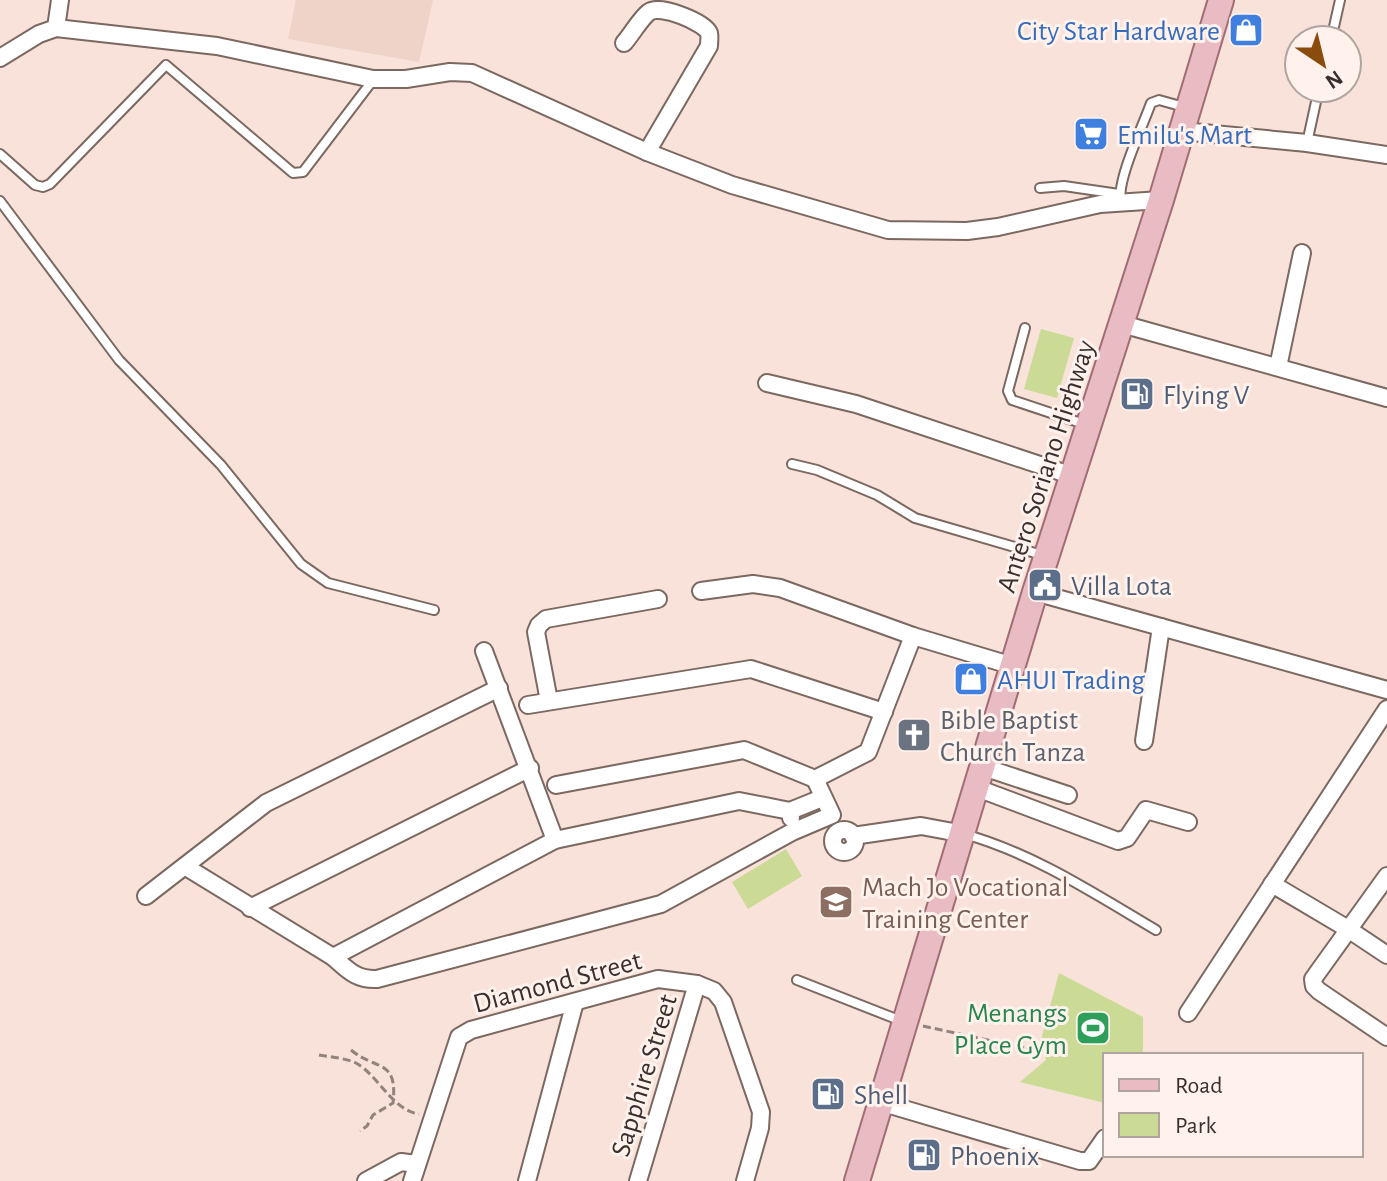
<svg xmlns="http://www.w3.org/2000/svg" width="1387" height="1181" viewBox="0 0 1387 1181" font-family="'Alegreya Sans',sans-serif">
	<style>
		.built { fill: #f0d3c8 }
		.green { fill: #cbda95 }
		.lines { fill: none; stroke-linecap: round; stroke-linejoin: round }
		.lane-casing { stroke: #7b6861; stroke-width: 12 }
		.street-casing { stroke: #7b6861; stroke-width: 20 }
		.primary-casing { stroke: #a26c74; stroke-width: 28 }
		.path { stroke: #92837d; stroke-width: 3; stroke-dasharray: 8 4; stroke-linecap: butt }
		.lane { stroke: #fff; stroke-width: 8 }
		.street { stroke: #fff; stroke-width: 16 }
		.primary { stroke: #e9bbc3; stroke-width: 24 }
		.labels { text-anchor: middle; stroke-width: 6; stroke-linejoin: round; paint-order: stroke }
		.shop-label { font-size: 28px; fill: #366cbe; stroke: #fff1ec; text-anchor: start }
		.service-label { font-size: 28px; fill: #4e5e75; stroke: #fff1ec; text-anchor: start }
		.street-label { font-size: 28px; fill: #39302d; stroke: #fff1ec }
		.worship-label { font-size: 28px; fill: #5b616d; stroke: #fff1ec; text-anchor: start }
		.education-label { font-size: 28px; fill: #785e54; stroke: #fff1ec; text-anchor: start }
		.leisure-label { font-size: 28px; fill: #27864d; stroke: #fff1ec; text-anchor: end }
	</style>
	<rect width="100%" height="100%" fill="#f8e2d9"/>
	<polygon class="built" points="296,0 433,0 419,62 288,39"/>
	<g class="green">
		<polygon points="1041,329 1074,338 1057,398 1024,389"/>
		<polygon points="786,849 802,876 748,909 732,882"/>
		<polygon points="1059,973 1143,1017 1143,1051 1140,1055 1105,1055 1105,1103 1020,1082 1046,1060 1041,1040"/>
	</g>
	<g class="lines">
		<g class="lane-casing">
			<g id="lane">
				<polyline points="1331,40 1340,0"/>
				<polyline points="1307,143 1319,88"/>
				<polyline points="0,154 35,185 43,187 50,184 166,65 293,173 303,172 373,80"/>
				<polyline points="1040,188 1064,186 1119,194"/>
				<polyline points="0,201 119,360 221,465 301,564 328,583 434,610"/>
				<path d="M 1121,202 C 1116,181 1143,126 1151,103 L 1159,100 L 1184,107"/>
				<polyline points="1025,328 1008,391 1012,400 1084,424"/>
				<polyline points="792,464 817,470 877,495 915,518 1042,555"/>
				<path d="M 964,834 C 1033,853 1095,894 1156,930"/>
				<polyline points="797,980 904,1022"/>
			</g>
		</g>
		<g class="street-casing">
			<g id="street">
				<polyline points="56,28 60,0"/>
				<path d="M 624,43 C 632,34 640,19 649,12 C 660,4 704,22 709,33 C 710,35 709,43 709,46 L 647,152"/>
				<polyline points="0,58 39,34 56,28 217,46 373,79 406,79 450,72 472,73 647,152 732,185 888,230 967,231 998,227 1100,204 1161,200"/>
				<polyline points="1182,131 1307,143 1387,155"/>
				<polyline points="1122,324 1387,398"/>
				<polyline points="1278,367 1302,253"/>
				<polyline points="767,383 856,404 1073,476"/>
				<polyline points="701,591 753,584 780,588 913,636 1013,666"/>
				<polyline points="1035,592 1387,690"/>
				<polyline points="484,651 555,840"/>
				<polyline points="549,701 536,632 539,625 546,619 658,599"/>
				<polyline points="528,705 751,669 884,712"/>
				<polyline points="1144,741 1161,627"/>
				<polyline points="983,767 1068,795"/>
				<polyline points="556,785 744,750 815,779"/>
				<polyline points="977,788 1118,841 1127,838 1146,810 1188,822"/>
				<polyline points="791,818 790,811 822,798"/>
				<circle cx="844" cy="841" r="11"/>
				<polyline points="853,836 921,826 964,834"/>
				<path d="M 186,867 L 333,957 C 348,970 356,980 377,979 L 661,904 L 792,832 L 832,815 L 815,779 L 868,752 L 913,636"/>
				<polyline points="1387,876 1313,979 1314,986 1319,991 1387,1037"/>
				<polyline points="1272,884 1348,929 1387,955"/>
				<polyline points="146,896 266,803 499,688"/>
				<polyline points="250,908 530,768"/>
				<polyline points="333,957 555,840 739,801 790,811"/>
				<polyline points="1188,1013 1387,709"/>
				<polyline points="880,1102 1080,1161 1089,1161 1105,1138"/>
				<polyline points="366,1181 401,1162 417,1164"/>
				<polyline points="412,1181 459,1037 471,1030 658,979 697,984 714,991 723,1002 761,1112 760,1128 745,1181"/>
				<polyline points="527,1181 575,1002"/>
				<polyline points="638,1181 697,984"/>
			</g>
		</g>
		<g class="primary-casing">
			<polyline id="primary" points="857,1181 1035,592 1161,200 1221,0"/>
		</g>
		<g class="path">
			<polyline points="923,1026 1024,1048"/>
			<path d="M 351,1050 C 376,1071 398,1058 393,1103 L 373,1115 L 367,1126 L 360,1131"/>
			<path d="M 319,1055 C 330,1057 345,1058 356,1063 C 378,1075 392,1110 419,1114"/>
		</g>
		<use href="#lane" class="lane"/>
		<use href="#street" class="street"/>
		<use href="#primary" class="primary"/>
	</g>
	<defs>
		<g id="shop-square" transform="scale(1.8)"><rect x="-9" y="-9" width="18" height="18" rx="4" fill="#3f7fe0" stroke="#fff1ec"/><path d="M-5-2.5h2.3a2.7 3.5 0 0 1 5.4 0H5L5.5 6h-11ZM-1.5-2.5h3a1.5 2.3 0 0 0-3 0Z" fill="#fff"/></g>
		<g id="supermarket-square" transform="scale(1.8)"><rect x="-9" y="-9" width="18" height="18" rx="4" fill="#3f7fe0" stroke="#fff1ec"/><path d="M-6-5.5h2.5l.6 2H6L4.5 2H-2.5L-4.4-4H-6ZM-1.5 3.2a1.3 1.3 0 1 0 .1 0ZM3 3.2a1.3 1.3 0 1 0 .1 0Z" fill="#fff"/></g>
		<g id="fuel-square" transform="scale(1.8)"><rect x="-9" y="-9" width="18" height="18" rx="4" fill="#5c6f8a" stroke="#fff1ec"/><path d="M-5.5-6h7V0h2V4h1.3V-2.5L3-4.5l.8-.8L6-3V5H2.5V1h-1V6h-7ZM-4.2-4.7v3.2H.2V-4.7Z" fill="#fff"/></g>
		<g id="civic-square" transform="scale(1.8)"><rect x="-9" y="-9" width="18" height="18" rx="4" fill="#5c6f8a" stroke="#fff1ec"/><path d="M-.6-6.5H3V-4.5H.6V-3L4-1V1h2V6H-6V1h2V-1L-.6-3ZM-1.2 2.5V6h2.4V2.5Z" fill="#fff"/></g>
		<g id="church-square" transform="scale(1.8)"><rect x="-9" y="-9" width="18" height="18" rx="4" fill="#6b7280" stroke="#fff1ec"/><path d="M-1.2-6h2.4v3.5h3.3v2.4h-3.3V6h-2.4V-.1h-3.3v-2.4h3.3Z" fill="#fff"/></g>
		<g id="school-square" transform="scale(1.8)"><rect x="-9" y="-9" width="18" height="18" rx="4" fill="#8d6e63" stroke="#fff1ec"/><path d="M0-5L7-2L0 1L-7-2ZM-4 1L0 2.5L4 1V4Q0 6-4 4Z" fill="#fff"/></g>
		<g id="stadium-square" transform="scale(1.8)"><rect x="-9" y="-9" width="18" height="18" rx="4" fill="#2e9e5b" stroke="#fff1ec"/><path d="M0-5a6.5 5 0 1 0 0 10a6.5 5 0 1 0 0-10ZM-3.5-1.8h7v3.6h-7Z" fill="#fff"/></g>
	</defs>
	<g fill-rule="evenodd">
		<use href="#shop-square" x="1246" y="30"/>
		<use href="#supermarket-square" x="1091" y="134"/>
		<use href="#fuel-square" x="1137" y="394"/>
		<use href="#civic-square" x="1045" y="585"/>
		<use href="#shop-square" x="971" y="679"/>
		<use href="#church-square" x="914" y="735"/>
		<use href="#school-square" x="836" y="902"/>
		<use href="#stadium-square" x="1093" y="1028"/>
		<use href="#fuel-square" x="828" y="1094"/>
		<use href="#fuel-square" x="924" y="1155"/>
	</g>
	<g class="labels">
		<g class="shop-label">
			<text x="1220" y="40" text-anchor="end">City Star Hardware</text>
			<text x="1117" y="144">Emilu's Mart</text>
			<text x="997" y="689">AHUI Trading</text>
		</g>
		<g class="service-label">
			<text x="1163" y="404">Flying V</text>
			<text x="1071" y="595">Villa Lota</text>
			<text x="854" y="1104">Shell</text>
			<text x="950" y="1165">Phoenix</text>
		</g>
		<g class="street-label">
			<text transform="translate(1045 466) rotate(-72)" y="10">Antero Soriano Highway</text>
			<text transform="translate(557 981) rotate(-15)" y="10">Diamond Street</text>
			<text transform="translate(643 1075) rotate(-73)" y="10">Sapphire Street</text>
		</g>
		<g class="worship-label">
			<text x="940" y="729">Bible Baptist<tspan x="940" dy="32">Church Tanza</tspan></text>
		</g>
		<g class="education-label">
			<text x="862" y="896">Mach Jo Vocational<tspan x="862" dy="32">Training Center</tspan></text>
		</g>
		<g class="leisure-label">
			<text x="1067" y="1022">Menangs<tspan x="1067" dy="32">Place Gym</tspan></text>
		</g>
	</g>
	<rect x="1103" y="1053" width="260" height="104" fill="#fff1ec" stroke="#b0a4a0" stroke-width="2"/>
	<rect x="1119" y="1079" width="40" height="12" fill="#e9bbc3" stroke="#b0a4a0" stroke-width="2"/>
	<text x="1175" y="1093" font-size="24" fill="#39302d">Road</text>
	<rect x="1119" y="1113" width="40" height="24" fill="#cbda95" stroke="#b0a4a0" stroke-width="2"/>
	<text x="1175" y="1133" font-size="24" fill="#39302d">Park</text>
	<g transform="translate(1323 64) rotate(145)"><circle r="38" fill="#fff1ec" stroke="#b0a4a0" stroke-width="2"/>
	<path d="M0-6L14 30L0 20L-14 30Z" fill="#894c0c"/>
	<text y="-12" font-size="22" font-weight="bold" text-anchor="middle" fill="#39302d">N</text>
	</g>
</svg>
